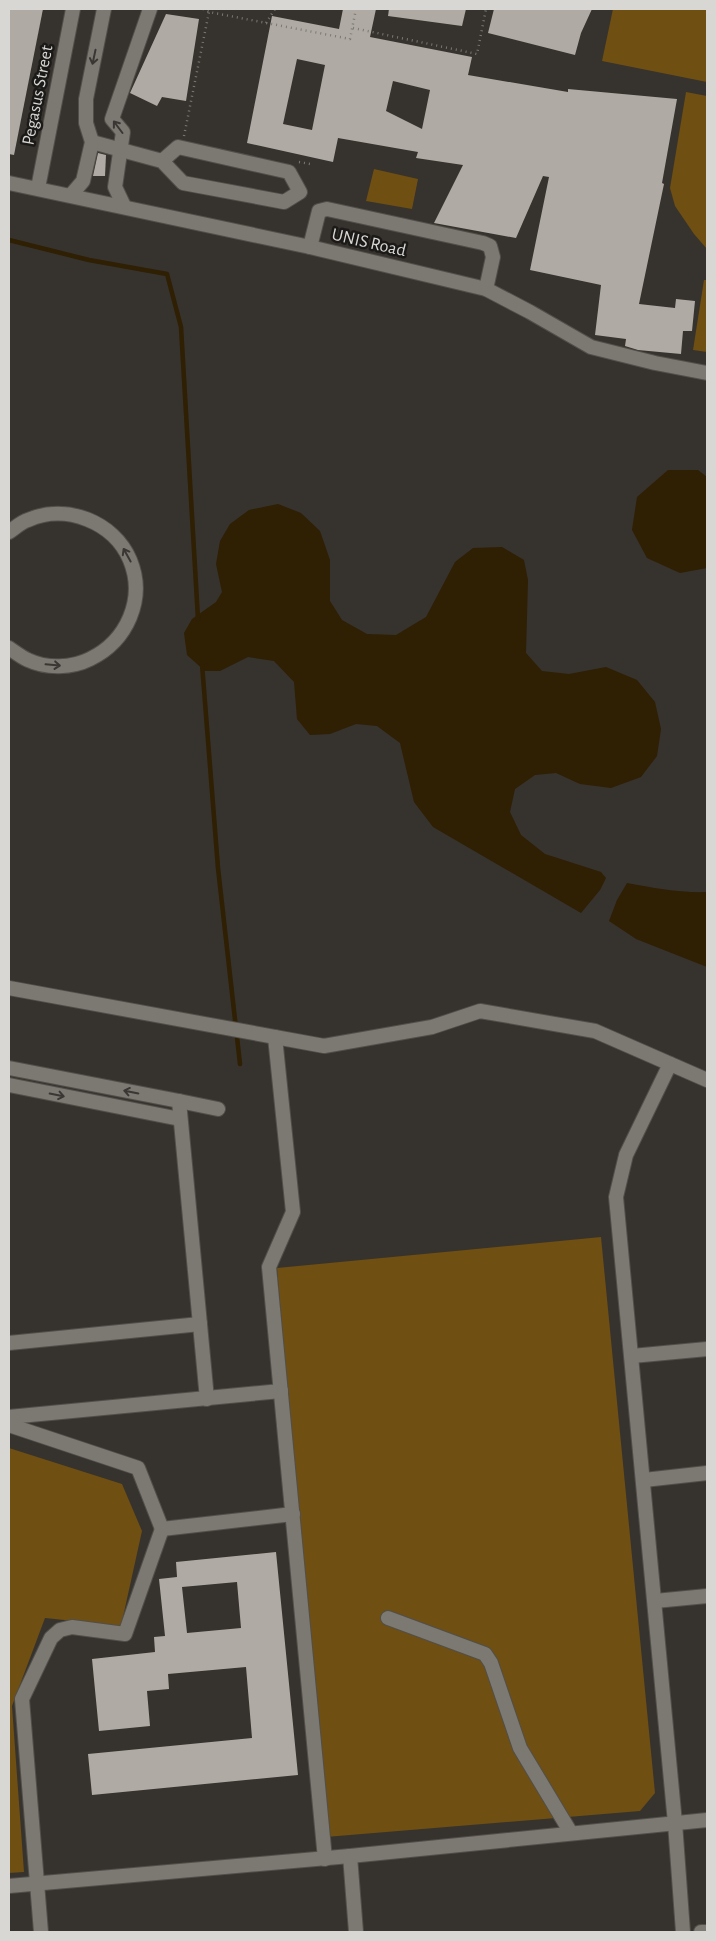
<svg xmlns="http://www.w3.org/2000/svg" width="716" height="1941" viewBox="0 0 716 1941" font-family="'Alegreya Sans',sans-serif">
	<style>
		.green { fill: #6f4f12 }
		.water { fill: #2f1f03 }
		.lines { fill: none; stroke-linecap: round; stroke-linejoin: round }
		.stream { stroke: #2f1f03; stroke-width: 4.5 }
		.building { fill: #afaba4; fill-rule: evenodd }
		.minor-casing { stroke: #524f4a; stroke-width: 16 }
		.path { stroke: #7b7873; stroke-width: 2.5; stroke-dasharray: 1 4; stroke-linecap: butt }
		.minor { stroke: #7c7973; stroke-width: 14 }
		.oneway { stroke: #393633 }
		.labels { text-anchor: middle; stroke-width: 5; stroke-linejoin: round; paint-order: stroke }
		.street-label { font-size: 18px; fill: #d9d7d4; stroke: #1c1a18 }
	</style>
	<rect width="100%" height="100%" fill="#36322d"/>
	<g class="green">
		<polygon points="613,9 707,9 707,82 602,61"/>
		<polygon points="686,92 707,96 707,249 694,234 675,206 670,188"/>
		<polygon points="374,169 418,179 412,209 366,201"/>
		<polygon points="704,280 707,280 707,352 693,350"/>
		<polygon points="601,1237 655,1793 640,1811 326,1837 277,1268"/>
		<polygon points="9,1448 122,1484 142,1531 121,1626 45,1618 12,1706 24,1872 9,1873"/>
	</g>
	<g class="water">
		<polygon points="698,470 707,477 707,568 680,573 647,558 632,530 637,497 668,470"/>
		<polygon points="278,504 301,513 320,531 330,560 330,601 342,620 367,634 396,635 426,617 455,562 473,548 502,547 524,560 528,580 526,653 542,671 569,674 606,667 637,680 655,702 661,729 657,756 641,777 611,788 580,784 556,773 535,775 515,789 510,812 521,835 545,854 601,872 606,878 600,890 581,913 433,827 414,802 400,743 377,726 356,724 330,734 310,735 297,719 294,682 274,661 248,657 220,671 205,671 187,655 184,633 192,619 216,602 222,592 216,564 220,541 230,524 249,510"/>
		<path d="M 627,883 C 654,888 680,893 707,892 L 707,967 L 636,939 L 609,921 L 617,900 Z"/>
	</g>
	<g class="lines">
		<g class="stream">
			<polyline points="9,240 89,260 167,274 181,327 198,619"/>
			<polyline points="202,664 218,868 240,1064"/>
		</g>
	</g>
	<g class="building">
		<polygon points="9,9 43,9 14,155 9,154"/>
		<path d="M 343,9 L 376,9 L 370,37 L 472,57 L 468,75 L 568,92 L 568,89 L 677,99 L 662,183 L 664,184 L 639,304 L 675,308 L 676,299 L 695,301 L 692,331 L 683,331 L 681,354 L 638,350 L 625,346 L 626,339 L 595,335 L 601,285 L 530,270 L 549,177 L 543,176 L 516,238 L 434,223 L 463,165 L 416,158 L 418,152 L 338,138 L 333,162 L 247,143 L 272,16 L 339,29 ZM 297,59 L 325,65 L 312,130 L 283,124 ZM 393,81 L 430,90 L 422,129 L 386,111 Z"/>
		<polygon points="389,9 466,9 462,26 388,16"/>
		<polygon points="494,9 592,9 581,33 575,55 488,33"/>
		<polygon points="166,14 199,19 186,101 162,97 157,106 130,93"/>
		<polygon points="98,153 106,155 105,176 93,176"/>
		<path d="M 276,1552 L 298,1775 L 92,1795 L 88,1754 L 252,1738 L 246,1667 L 168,1674 L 169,1689 L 147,1691 L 150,1726 L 99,1731 L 92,1659 L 155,1652 L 154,1637 L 165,1636 L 159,1579 L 177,1577 L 176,1562 ZM 237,1582 L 241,1628 L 187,1633 L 182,1587 Z"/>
	</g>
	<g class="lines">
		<g class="minor-casing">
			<g id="minor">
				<polyline points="92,142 162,161 183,183 284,202 300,192 289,172 178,147 162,161"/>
				<polyline points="9,183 310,247 486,289 530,312 591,347 655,363 707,373"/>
				<polyline points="38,188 73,9"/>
				<polyline points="71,195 83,181 92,142 86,123 86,99 104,9"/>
				<polyline points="124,206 115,187 123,132 112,119 150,9"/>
				<polyline points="310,247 319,211 327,209 483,243 490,246 493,257 486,289"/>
				<path d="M 9,532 C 15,528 21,522 28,520 C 66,503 114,522 130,560 C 146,599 127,641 90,659 C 72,668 47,669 28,660 C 21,657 15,652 9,648"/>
				<polyline points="9,988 324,1046 432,1027 480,1011 595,1031 707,1080"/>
				<polyline points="275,1037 293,1212 269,1267 325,1859"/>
				<polyline points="670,1064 626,1155 616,1197 675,1823 683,1932"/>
				<polyline points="9,1068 179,1101"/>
				<polyline points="9,1085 180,1119"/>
				<polyline points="9,1343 200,1324"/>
				<polyline points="632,1356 707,1349"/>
				<polyline points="207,1399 179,1101 218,1109"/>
				<polyline points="9,1417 281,1391"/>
				<polyline points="9,1425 138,1468 162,1529 293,1514"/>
				<polyline points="644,1480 707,1473"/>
				<polyline points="655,1601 707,1596"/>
				<polyline points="388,1618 485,1654 491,1663 520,1748 571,1833"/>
				<polyline points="350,1856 356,1932"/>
				<polyline points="9,1886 350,1856 707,1820"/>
				<polyline points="41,1932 22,1699 51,1638 60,1630 72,1627 125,1634 162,1529"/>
				<polyline points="701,1932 707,1932"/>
			</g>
		</g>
		<g class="path">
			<polyline points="203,9 209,12 350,39 356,9"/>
			<polyline points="266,23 275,9"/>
			<polyline points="353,28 477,54 486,9"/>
			<polyline points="184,136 209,12"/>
			<polyline points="299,162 310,164"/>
		</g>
		<use href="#minor" class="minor"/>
	</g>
	<defs><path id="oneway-shaft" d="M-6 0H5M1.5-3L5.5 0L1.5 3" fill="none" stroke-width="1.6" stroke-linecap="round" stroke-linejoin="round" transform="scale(1.25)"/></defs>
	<g class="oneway">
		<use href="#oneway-shaft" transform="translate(94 57) rotate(102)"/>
		<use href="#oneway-shaft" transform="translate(118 127) rotate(-127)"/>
		<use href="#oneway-shaft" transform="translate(127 555) rotate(-119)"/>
		<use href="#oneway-shaft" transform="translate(53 665) rotate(5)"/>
		<use href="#oneway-shaft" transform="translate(131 1092) rotate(-169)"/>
		<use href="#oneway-shaft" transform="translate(57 1095) rotate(11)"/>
	</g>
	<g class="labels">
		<g class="street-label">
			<text transform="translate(37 95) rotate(-79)" y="6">Pegasus Street</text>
			<text transform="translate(369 242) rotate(13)" y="6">UNIS Road</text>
		</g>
	</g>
	<rect width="716" height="1941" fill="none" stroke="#d9d7d4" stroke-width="20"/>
</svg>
